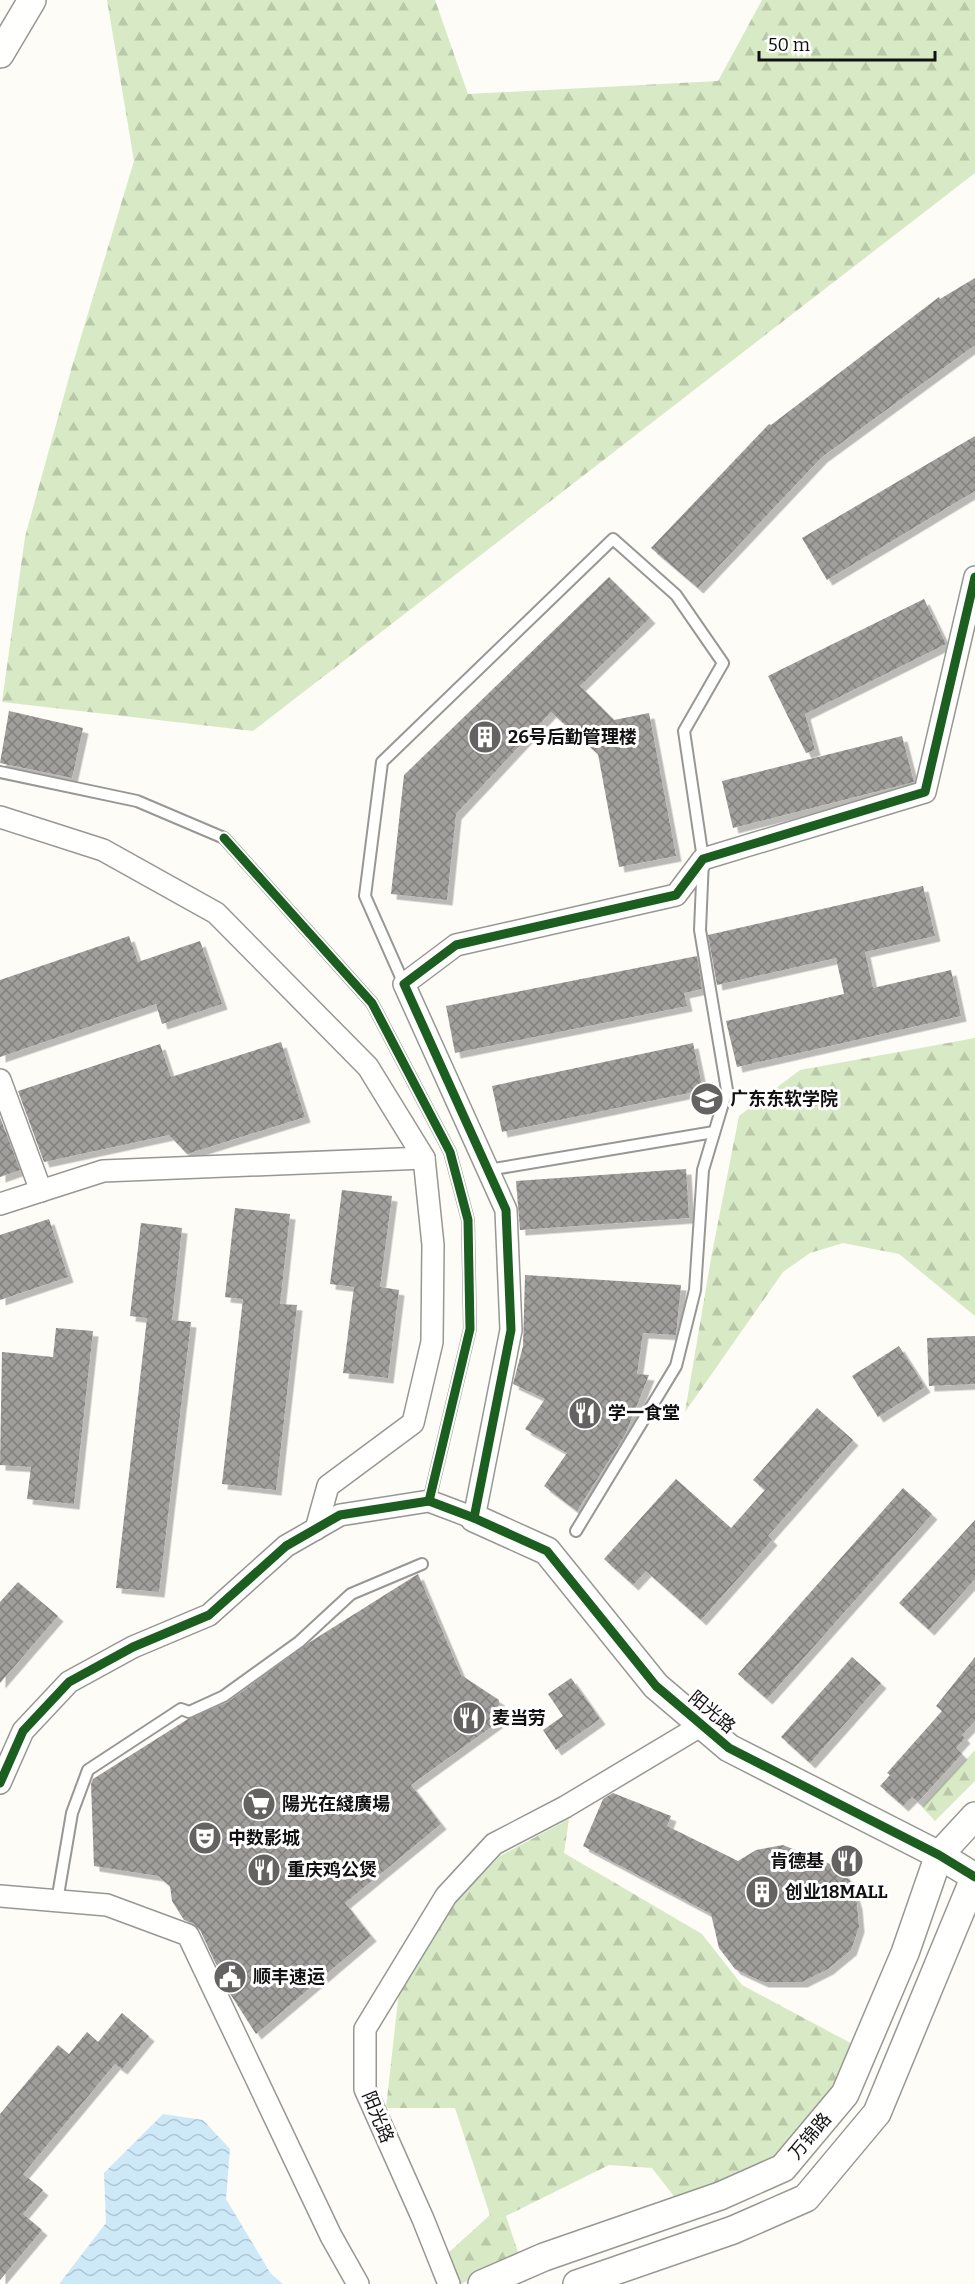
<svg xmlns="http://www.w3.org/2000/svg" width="975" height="2284" viewBox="0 0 975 2284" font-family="Bitter,'Noto Sans SC',serif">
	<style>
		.forest { fill: url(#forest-firs) }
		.water { fill: url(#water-waves) }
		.building { fill: url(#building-cross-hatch); filter: url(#shadow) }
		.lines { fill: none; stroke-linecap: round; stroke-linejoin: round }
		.service-casing { stroke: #979795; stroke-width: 14 }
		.minor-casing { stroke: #979795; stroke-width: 24 }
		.tertiary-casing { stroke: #979795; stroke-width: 30 }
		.service { stroke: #fffffe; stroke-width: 10 }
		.minor { stroke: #fffffe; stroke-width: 21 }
		.tertiary { stroke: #fffffe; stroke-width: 27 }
		.cycleway-casing { stroke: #fff; stroke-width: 13 }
		.cycleway { stroke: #1b5e20; stroke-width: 9 }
		.labels { text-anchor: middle; stroke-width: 6; stroke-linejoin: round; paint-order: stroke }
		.poi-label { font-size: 18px; font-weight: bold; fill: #111; stroke: #fff; text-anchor: start }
		.street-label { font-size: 18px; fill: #111; stroke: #fff }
	</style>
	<defs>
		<pattern id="forest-firs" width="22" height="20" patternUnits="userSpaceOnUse" patternTransform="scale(1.5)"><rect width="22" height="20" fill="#d8eac5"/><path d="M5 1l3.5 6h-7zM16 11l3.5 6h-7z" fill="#b8c8a8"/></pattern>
		<pattern id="water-waves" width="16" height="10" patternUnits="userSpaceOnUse" patternTransform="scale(1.5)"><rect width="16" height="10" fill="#cde8f7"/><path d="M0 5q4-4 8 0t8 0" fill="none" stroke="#afc6d3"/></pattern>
		<pattern id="building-cross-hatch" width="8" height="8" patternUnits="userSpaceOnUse" patternTransform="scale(1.5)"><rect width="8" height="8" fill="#a19f9c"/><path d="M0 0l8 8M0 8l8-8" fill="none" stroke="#82807e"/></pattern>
		<filter id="shadow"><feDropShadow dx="5.5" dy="5.5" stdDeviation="0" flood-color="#0004"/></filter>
	</defs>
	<rect width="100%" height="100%" fill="#fdfcf7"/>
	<g class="forest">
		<polygon points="107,0 435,0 468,94 718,81 762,0 975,0 975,173 253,731 2,702 25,537 71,370 134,161"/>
		<polygon points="975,1038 975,1316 899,1254 843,1243 810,1253 783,1272 685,1412 712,1253 739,1116 800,1070"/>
		<polygon points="975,1750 975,1781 935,1821 922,1807"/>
		<polygon points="569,1819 564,1853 702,1934 742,1985 858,2047 839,2090 778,2163 679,2203 652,2168 609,2165 506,2216 520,2258 461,2284 456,2284 447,2254 490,2215 455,2108 386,2108 400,1982 457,1901 500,1856"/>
	</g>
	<polygon class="water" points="163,2114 203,2120 230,2149 226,2199 271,2274 283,2284 59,2284 106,2223 104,2173"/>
	<g class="building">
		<polygon points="975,278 975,345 822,457 698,588 651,548 769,424 771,425 939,297 940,299"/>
		<polygon points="975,436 975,491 827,580 802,538"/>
		<polygon points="609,577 650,618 580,686 614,720 649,713 676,856 619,867 598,754 551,712 456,814 447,900 391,894 404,775"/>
		<polygon points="924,599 946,644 805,714 815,750 806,753 768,676"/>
		<polygon points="9,711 83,728 72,778 0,763"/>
		<polygon points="902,736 914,782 733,828 722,781"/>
		<polygon points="923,886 935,936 865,952 873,988 951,970 961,1016 737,1067 726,1021 844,994 836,958 717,985 708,935"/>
		<polygon points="129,936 138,962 200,941 222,1004 162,1024 156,1004 0,1057 0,980"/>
		<polygon points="697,956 702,989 684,993 687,1006 455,1053 446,1006"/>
		<polygon points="281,1042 305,1117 187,1154 169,1135 44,1162 18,1091 160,1044 171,1077"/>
		<polygon points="693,1043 703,1090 502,1132 492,1086"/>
		<polygon points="0,1117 20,1170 0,1177"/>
		<polygon points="686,1169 689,1218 520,1230 516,1181"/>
		<polygon points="342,1190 392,1196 380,1287 399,1290 388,1378 343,1373 354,1287 330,1284"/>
		<polygon points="235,1208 290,1214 280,1304 297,1305 276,1490 222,1484 243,1299 225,1297"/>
		<polygon points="49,1219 68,1277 0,1300 0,1235"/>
		<polygon points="141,1223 182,1228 172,1320 191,1322 159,1592 116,1588 147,1318 130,1316"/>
		<polygon points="525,1275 681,1285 676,1335 643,1333 637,1374 649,1375 625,1435 577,1511 544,1486 567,1453 525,1429 545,1399 513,1384 523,1346"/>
		<polygon points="56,1328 93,1331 74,1504 27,1499 31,1467 0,1465 2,1352 53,1357"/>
		<polygon points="975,1336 975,1384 929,1386 927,1338"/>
		<polygon points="899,1346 925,1387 878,1417 852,1376"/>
		<polygon points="817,1408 853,1440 768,1536 772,1540 701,1620 646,1571 633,1585 604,1559 676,1479 731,1528 765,1490 753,1480"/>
		<polygon points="903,1488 932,1514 767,1699 738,1674"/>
		<polygon points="975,1520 975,1579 929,1630 899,1603"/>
		<polygon points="418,1574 461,1675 499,1700 498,1722 411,1785 441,1824 345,1903 371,1936 256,2034 229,1992 200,1930 193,1923 184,1920 172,1901 170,1886 158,1876 94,1866 91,1784 93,1779 188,1719 228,1702 310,1642"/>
		<polygon points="18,1582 58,1616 0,1683 0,1602"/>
		<polygon points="852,1657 881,1683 810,1763 781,1737"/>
		<polygon points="975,1657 975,1721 962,1735 965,1738 956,1748 962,1754 918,1802 912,1797 903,1806 880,1786 890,1775 887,1773 942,1711 936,1706"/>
		<polygon points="571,1678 600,1719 556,1750 543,1730 563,1716 548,1694"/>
		<polygon points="613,1793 671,1816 667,1826 738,1861 756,1850 783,1845 840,1868 850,1881 857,1904 859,1927 851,1950 828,1969 802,1982 763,1982 735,1969 719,1948 711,1914 583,1846 603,1799"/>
		<polygon points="122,2013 149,2036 122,2069 115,2064 23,2174 43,2190 23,2214 42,2230 0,2280 0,2114 58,2045 69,2054 87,2032 98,2042"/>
	</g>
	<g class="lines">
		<g class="service-casing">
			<g id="service">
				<polyline points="0,772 137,801 224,838 372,1003 450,1152 468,1220 470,1329 429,1501"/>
				<polyline points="404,984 365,896 382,762 613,539 676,595 723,663 684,731 703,859 700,930 727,1090 703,1170 695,1290 676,1366 576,1531"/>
				<polyline points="488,1170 714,1132"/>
				<polyline points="57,1901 72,1813 88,1770 181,1709 189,1712 224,1696 299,1642 351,1594 422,1564"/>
			</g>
		</g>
		<g class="minor-casing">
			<g id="minor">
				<polyline points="0,817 103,850 216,913 368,1067 424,1158 433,1245 432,1342 413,1423 328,1486 316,1529"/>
				<polyline points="0,1080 41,1191"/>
				<polyline points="0,1204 103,1171 424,1158"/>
				<polyline points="0,1783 23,1731 69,1682 133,1647 209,1615 286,1546 340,1515 429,1501 474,1518 511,1330 506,1210 404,984 456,945 676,895 703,859 925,792 975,577"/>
				<polyline points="0,1896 107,1905 188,1935 331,2236 358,2284"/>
				<polyline points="449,2284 423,2219 365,2089 365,2029 446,1896 494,1844 565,1807 702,1725"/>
			</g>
		</g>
		<g class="tertiary-casing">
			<g id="tertiary">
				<polyline points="0,54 32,0"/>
				<polyline points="474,1518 547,1551 656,1686 729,1748 939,1855 975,1877"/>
				<polyline points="482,2284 544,2257 720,2196 783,2168 845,2094 905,1953 939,1855 975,1816"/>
				<polyline points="577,2284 733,2230 806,2198 877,2113 971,1886 975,1882"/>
			</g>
		</g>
		<use href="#service" class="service"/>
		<use href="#minor" class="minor"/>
		<use href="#tertiary" class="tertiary"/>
		<g class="cycleway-casing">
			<g id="cycleway">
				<polyline points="224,838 372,1003 450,1152 468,1220 470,1329 429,1501"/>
				<polyline points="474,1518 511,1330 506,1210 404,984 456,945 676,895 703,859 925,792 975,577"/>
				<polyline points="0,1783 23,1731 69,1682 133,1647 209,1615 286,1546 340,1515 429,1501 474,1518 547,1551 656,1686 729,1748 939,1855 975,1877"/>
			</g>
		</g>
		<use href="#cycleway" class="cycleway"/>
	</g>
	<defs>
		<g id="building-disc" transform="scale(1.725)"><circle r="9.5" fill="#646362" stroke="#fff"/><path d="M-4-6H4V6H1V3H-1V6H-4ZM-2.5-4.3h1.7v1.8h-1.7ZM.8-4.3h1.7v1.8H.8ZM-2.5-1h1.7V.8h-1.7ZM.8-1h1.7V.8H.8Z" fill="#fff"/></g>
		<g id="university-disc" transform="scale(1.725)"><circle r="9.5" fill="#646362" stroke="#fff"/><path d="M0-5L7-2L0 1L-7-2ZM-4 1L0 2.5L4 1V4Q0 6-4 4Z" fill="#fff"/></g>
		<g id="restaurant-disc" transform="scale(1.725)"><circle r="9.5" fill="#646362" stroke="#fff"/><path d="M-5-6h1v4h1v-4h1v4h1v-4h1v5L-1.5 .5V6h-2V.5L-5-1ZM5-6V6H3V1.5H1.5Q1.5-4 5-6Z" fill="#fff"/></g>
		<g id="supermarket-disc" transform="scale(1.725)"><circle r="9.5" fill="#646362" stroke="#fff"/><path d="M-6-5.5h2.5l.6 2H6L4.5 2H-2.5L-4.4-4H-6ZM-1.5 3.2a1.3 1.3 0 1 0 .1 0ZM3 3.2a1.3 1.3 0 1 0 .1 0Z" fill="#fff"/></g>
		<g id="theatre-disc" transform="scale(1.725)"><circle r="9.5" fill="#646362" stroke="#fff"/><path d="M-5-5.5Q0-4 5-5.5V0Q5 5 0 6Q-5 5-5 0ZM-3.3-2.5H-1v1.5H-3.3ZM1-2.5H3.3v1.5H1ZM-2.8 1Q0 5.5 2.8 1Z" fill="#fff"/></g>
		<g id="civic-disc" transform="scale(1.725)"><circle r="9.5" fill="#646362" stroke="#fff"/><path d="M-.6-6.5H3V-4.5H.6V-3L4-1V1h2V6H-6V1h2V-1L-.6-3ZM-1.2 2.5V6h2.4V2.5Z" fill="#fff"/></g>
	</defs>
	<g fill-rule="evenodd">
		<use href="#building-disc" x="485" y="737"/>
		<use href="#university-disc" x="707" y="1099"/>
		<use href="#restaurant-disc" x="585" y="1413"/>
		<use href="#restaurant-disc" x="469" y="1718"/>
		<use href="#supermarket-disc" x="259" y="1804"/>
		<use href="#theatre-disc" x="205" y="1838"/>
		<use href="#restaurant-disc" x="847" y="1861"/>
		<use href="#restaurant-disc" x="264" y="1870"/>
		<use href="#building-disc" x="762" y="1892"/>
		<use href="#civic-disc" x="230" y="1977"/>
	</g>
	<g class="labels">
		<g class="poi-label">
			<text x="508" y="743">26号后勤管理楼</text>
			<text x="730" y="1105">广东东软学院</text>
			<text x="608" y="1419">学一食堂</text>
			<text x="492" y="1724">麦当劳</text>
			<text x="282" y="1810">陽光在綫廣場</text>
			<text x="228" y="1844">中数影城</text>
			<text x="824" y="1867" text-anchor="end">肯德基</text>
			<text x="287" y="1876">重庆鸡公煲</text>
			<text x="785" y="1898">创业18MALL</text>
			<text x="253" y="1983">顺丰速运</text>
		</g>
		<g class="street-label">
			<text transform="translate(712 1712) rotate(40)" y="6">阳光路</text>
			<text transform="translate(378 2117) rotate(68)" y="6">阳光路</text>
			<text transform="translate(810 2136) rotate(-50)" y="6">万锦路</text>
		</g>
	</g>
	<path d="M759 51v9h176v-9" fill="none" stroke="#111111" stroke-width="3"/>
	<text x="768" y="51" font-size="18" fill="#111111" stroke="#ffffff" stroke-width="4.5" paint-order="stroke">50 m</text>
</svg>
